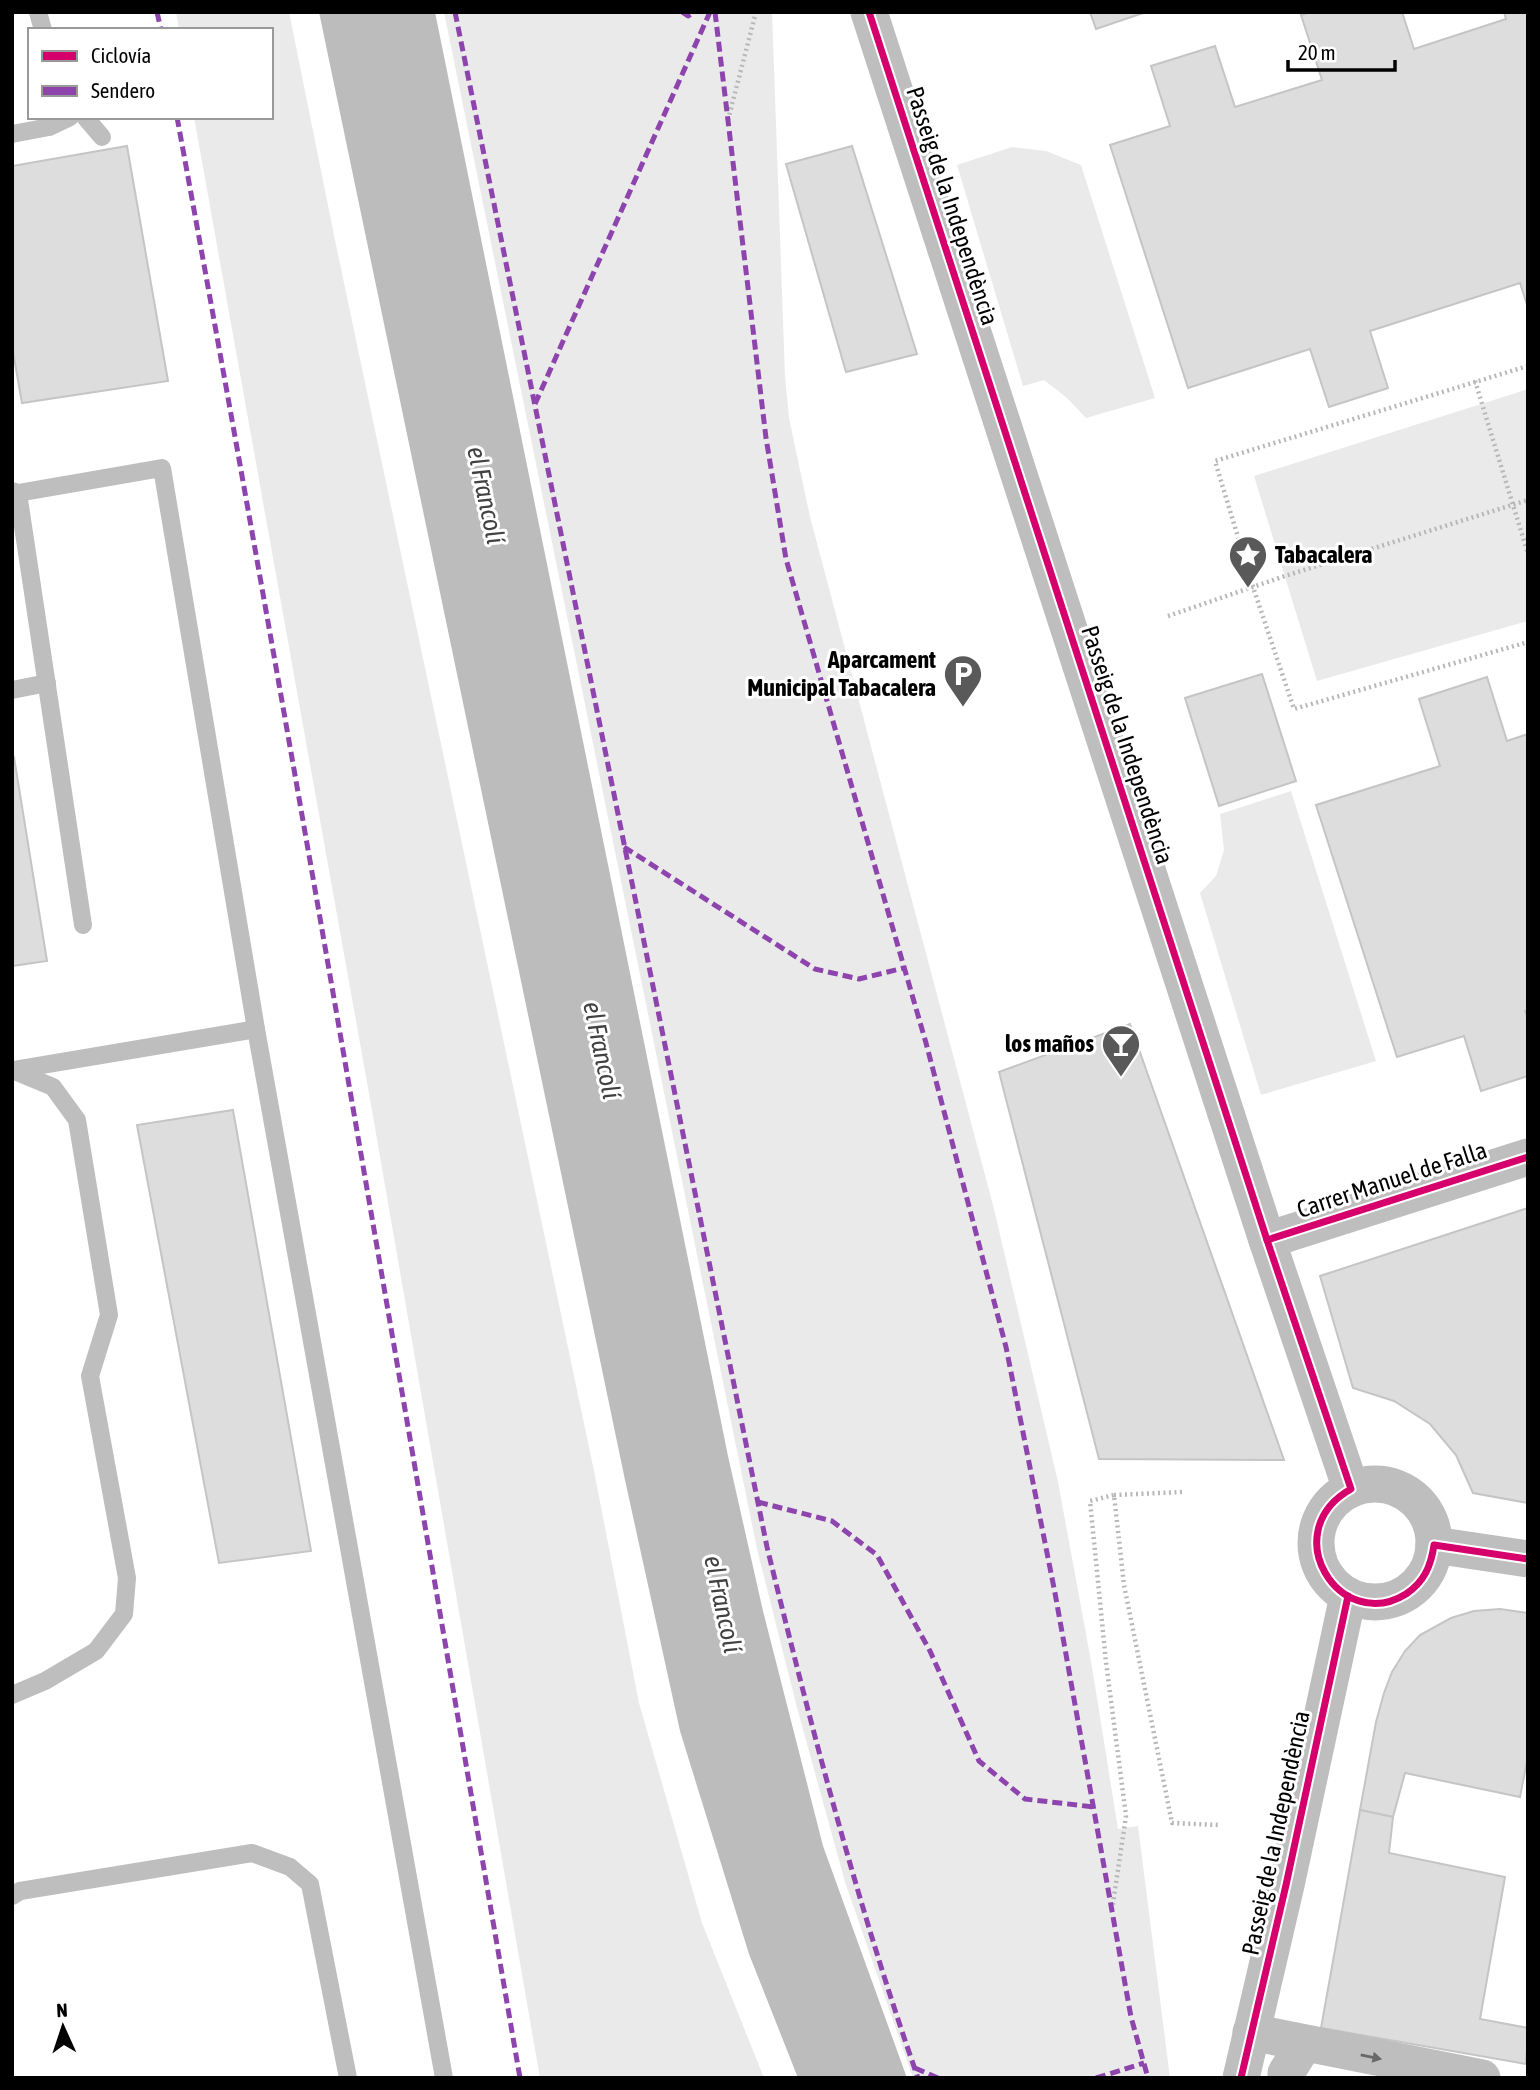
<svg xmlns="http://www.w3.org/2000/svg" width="1540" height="2090" viewBox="0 0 1540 2090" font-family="'Asap Condensed',sans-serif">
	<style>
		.green { fill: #eaeaea }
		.water { fill: #bcbcbc }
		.building { fill: #ddd; stroke: #c5c5c5; stroke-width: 2 }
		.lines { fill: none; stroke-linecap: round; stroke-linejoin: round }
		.path { stroke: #b8b8b8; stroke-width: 4.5; stroke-dasharray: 2 3.5; stroke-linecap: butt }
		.service { stroke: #bebebe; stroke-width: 18 }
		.minor { stroke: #bebebe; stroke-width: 37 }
		.quiet { stroke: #8e44ad; stroke-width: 5; stroke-dasharray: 10 5; stroke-linecap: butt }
		.cycleway-casing { stroke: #fff; stroke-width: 11 }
		.cycleway { stroke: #d6006c; stroke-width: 7 }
		.oneway { fill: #686868 }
		.labels { text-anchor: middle; stroke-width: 6; stroke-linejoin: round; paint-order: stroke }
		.street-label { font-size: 24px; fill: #000; stroke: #fff }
		.poi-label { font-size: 24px; font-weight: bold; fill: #000; stroke: #fff; text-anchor: end }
		.water-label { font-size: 26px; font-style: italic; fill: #414141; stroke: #fff }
	</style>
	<rect width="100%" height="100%" fill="#fff"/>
	<g class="green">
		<polygon points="176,12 289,12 335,240 594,1471 639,1703 702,1923 764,2078 540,2078 370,1099 194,117 271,117 271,30 179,30"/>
		<polygon points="444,12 772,12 785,377 789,418 810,517 994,1209 1058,1482 1091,1661 1118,1829 1138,1826 1170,2078 913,2078 845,1882 796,1704 757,1549"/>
		<polygon points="1012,147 1046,151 1081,165 1155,398 1086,418 1067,398 1044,380 1023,386 957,165"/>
		<polygon points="1528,389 1528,621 1317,681 1254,476"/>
		<polygon points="1291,791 1376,1061 1261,1095 1200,893 1216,876 1224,850 1220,814"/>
	</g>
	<polygon class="water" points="319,12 435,12 728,1456 763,1611 823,1846 907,2078 798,2078 749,1954 680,1731 625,1480"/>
	<g class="building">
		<polygon points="1090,12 1146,12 1096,29"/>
		<polygon points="1311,12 1402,12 1414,49 1506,19 1504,12 1528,12 1528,308 1520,283 1370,331 1388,388 1329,407 1310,349 1188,388 1110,145 1170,126 1151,66 1215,46 1235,107 1322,80 1301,15"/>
		<polygon points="127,146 168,381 22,403 12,346 12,166"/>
		<polygon points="852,146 917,354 846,372 786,164"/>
		<polygon points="1262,674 1296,781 1219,806 1185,698"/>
		<polygon points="1487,677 1507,741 1528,734 1528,1010 1525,1011 1528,1019 1528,1076 1481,1091 1464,1036 1397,1057 1316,805 1440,766 1419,699"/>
		<polygon points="14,757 47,961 12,966 12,758"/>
		<polygon points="1130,1024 1284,1460 1099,1459 999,1072"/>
		<polygon points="233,1110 311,1551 219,1563 137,1125"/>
		<polygon points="1528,1208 1528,1503 1473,1493 1456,1455 1430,1424 1394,1401 1353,1388 1320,1276"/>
		<polygon points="1500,1609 1528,1613 1528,1756 1520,1797 1405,1773 1393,1817 1360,1810 1376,1722 1384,1693 1392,1672 1405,1651 1420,1635 1451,1618 1474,1611"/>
		<polygon points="1360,1810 1393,1817 1389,1853 1505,1877 1480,2019 1528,2028 1526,2064 1321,2028"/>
	</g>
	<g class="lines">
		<g class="path">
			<polyline points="728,120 756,12"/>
			<polyline points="1528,366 1215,461 1253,587 1294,709 1528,642"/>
			<polyline points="1475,381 1528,554"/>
			<polyline points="1168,616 1285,576 1528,500"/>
			<polyline points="1114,1495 1182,1492"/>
			<polyline points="1112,1910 1126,1816 1106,1662 1090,1501 1114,1495 1124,1585 1172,1823 1219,1825"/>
		</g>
		<g class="service">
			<polyline points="38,12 43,30"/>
			<polyline points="85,117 102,137"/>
			<polyline points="12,134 49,127 70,117"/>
			<polyline points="12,491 18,493 83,925"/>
			<polyline points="18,493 162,468 256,1029"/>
			<polyline points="12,690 47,683"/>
			<polyline points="12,1070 53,1087 77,1120 109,1315 90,1376 127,1578 124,1614 96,1651 45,1681 12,1695"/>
			<polyline points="13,1070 256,1029 444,2078"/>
			<polyline points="12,1896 20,1891 252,1853 290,1867 310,1884 348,2078"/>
		</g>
		<g class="minor">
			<polyline points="869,12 1267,1240 1351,1489"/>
			<polyline points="1267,1240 1528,1157"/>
			<circle cx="1375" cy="1543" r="59"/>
			<polyline points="1434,1545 1528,1559"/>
			<polyline points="1251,2032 1482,2078"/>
			<polyline points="1241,2078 1286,1885 1348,1596"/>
			<polyline points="1286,2078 1286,2073 1304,2044"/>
		</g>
		<g class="quiet">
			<polyline points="157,12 161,30"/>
			<path d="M 455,12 L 767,1547 C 811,1726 857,1904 918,2078"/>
			<polyline points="682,12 688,16 695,12"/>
			<polyline points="715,12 766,438 786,559 926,1043 1006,1347 1055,1593 1131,2017 1148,2078"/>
			<path d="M 177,117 C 297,770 407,1424 520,2078"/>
			<polyline points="535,404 710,12"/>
			<polyline points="624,847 815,969 859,979 904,968"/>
			<polyline points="758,1502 832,1521 877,1555 930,1651 979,1761 1025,1799 1094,1807"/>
			<polyline points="915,2068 938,2078"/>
			<polyline points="1096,2078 1144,2063"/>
		</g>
		<g class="cycleway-casing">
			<g id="cycleway">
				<path d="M 869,12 L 1267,1240 L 1351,1489 C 1275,1532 1340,1635 1406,1594 C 1424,1582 1431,1566 1434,1545 L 1528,1559"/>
				<polyline points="1267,1240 1528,1157"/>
				<polyline points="1241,2078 1286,1885 1348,1596"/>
			</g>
		</g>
		<use href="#cycleway" class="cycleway"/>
	</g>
	<defs><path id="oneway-solid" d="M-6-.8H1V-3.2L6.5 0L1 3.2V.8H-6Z" transform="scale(1.75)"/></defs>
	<use class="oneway" href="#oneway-solid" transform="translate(1371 2057) rotate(11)"/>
	<defs>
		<g id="sight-pin" transform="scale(2.0125)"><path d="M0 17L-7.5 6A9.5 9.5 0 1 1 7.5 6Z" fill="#595959" stroke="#fff"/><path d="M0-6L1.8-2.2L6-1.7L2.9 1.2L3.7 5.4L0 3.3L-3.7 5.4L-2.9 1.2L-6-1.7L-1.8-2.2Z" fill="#fff"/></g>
		<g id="parking-pin" transform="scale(2.0125)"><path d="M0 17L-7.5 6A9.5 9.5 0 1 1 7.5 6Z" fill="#595959" stroke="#fff"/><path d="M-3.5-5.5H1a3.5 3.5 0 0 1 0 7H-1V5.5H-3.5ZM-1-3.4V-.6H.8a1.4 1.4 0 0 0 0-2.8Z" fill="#fff"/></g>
		<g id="bar-pin" transform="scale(2.0125)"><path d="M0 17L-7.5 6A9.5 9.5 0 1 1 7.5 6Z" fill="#595959" stroke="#fff"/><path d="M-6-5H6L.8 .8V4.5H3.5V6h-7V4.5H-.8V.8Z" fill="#fff"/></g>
	</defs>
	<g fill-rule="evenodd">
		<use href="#sight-pin" x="1248" y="555"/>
		<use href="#parking-pin" x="963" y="674"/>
		<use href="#bar-pin" x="1121" y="1044"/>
	</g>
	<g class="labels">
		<g class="street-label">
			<text transform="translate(952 206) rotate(72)" y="8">Passeig de la Independència</text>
			<text transform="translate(1127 745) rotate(72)" y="8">Passeig de la Independència</text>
			<text transform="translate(1392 1180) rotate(-18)" y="8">Carrer Manuel de Falla</text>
			<text transform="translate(1276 1833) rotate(-78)" y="8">Passeig de la Independència</text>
		</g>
		<g class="poi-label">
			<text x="1275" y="563" text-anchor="start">Tabacalera</text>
			<text x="936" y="668">Aparcament<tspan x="936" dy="28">Municipal Tabacalera</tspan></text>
			<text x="1094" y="1052">los maños</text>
		</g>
		<g class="water-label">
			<text transform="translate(486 495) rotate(78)" y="9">el Francolí</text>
			<text transform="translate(602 1050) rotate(78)" y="9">el Francolí</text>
			<text transform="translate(723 1604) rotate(78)" y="9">el Francolí</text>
		</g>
	</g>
	<rect width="1540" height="2090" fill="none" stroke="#000000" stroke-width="28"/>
	<rect x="28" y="28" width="245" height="91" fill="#ffffff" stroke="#999999" stroke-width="2"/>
	<rect x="42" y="51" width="35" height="10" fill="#d6006c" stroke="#999999" stroke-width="2"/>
	<text x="91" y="63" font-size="21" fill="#000000">Ciclovía</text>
	<rect x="42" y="86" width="35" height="10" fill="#8e44ad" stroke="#999999" stroke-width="2"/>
	<text x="91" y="98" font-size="21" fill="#000000">Sendero</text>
	<g transform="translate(63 2027) rotate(357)" stroke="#ffffff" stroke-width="5" paint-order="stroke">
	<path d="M0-5L12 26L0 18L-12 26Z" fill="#000000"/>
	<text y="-10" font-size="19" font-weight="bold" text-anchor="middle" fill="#000000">N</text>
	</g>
	<path d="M1288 60v10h107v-10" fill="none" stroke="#000000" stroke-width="3.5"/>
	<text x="1298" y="60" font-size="21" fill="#000000" stroke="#ffffff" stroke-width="5" paint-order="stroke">20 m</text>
</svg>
